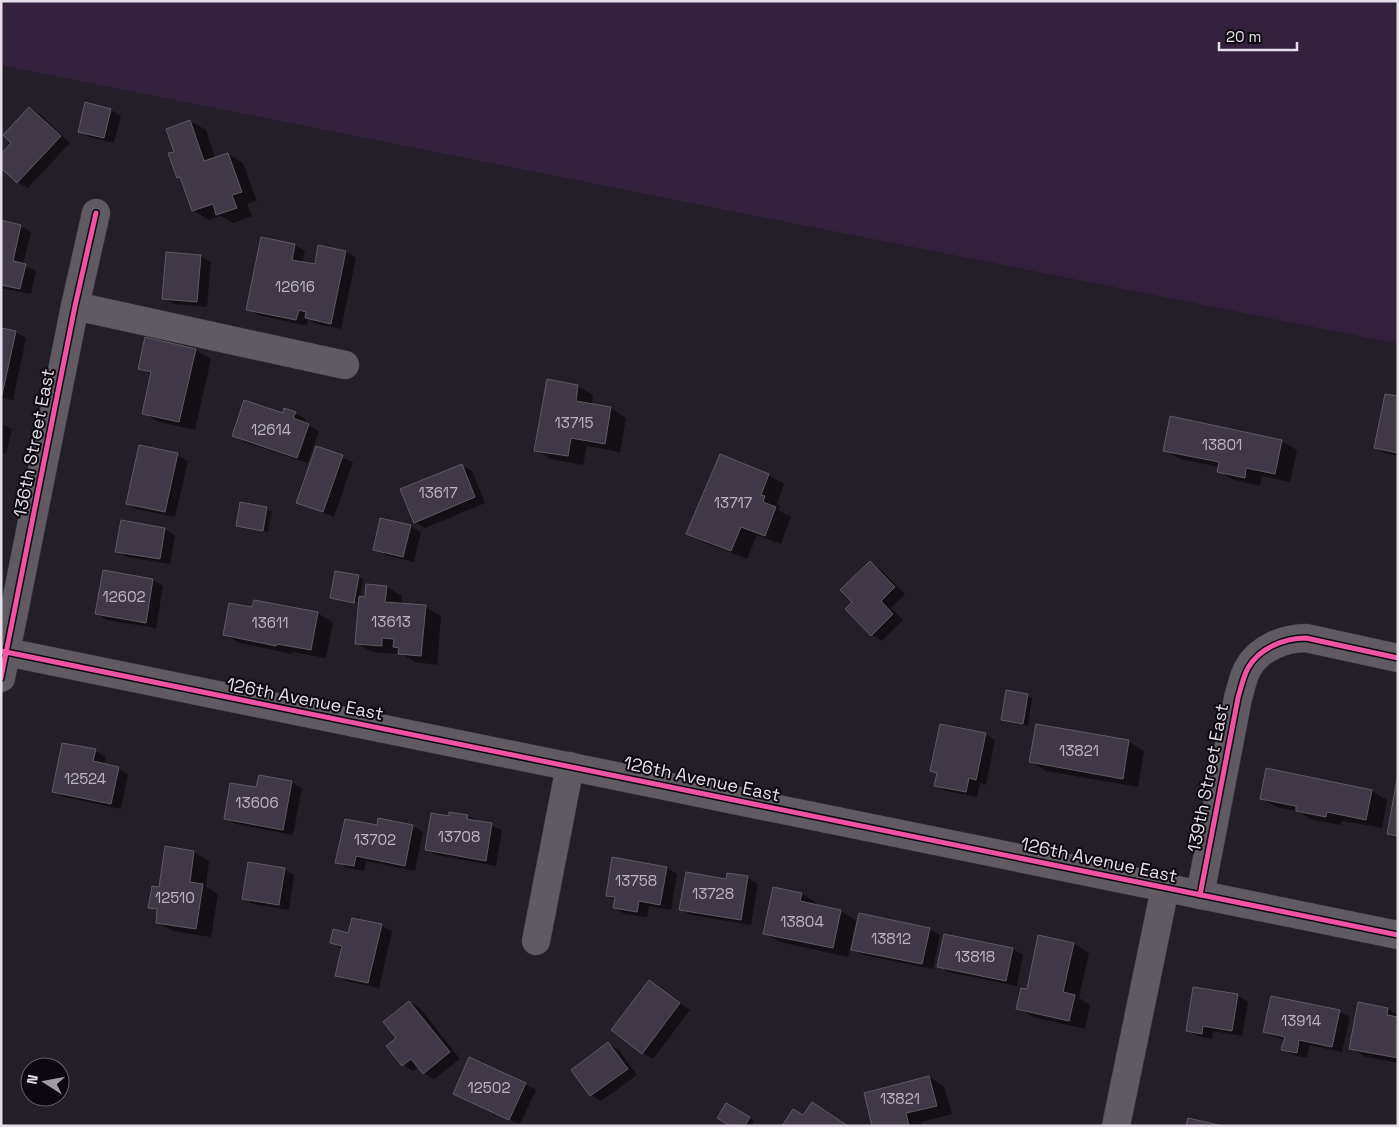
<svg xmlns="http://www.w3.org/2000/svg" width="1399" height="1127" viewBox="0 0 1399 1127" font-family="'Space Grotesk',sans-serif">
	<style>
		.green { fill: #33213e }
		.shadow { fill: #0007 }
		.building { fill: #403846; stroke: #5f5a62 }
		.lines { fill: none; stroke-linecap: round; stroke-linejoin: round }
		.street-casing { stroke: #3c383f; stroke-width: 29 }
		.secondary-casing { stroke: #3c383f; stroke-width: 29 }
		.street { stroke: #605b63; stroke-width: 28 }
		.secondary { stroke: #605b63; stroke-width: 28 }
		.cycleway-casing { stroke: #0c080f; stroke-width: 8 }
		.cycleway { stroke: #f153a3; stroke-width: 5 }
		.labels { text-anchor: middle; stroke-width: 4; stroke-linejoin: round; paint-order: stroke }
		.number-label { font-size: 15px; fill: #bcb5c1 }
		.street-label { font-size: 18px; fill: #e6dfea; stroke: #0c080f }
	</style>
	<rect width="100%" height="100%" fill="#241e28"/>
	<polygon class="green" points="1,1 1398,1 1398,344 1,65"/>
	<g class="shadow">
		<polygon points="30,108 40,114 70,143 28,188 17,182 13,143"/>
		<polygon points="111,110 121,116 114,143 89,137 79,131"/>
		<polygon points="190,121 206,130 215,158 228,154 243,163 257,201 247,204 252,216 233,223 220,216 209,220 193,210 182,179 178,177 175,152"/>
		<polygon points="1,222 20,226 31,232 23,265 36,271 31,294 1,288"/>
		<polygon points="295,245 305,251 302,263 316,266 319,247 346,252 356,258 341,329 317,324 308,319 307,326 258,315 247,309"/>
		<polygon points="201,256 211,262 207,307 174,304 164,298"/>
		<polygon points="1,329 15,332 26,338 13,400 1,398"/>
		<polygon points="195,350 211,359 195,430 159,422 143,413 152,375 140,368"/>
		<polygon points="578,386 593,395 592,405 611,408 626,418 620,452 587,446 583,465 551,459 536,450"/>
		<polygon points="1398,398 1398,456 1385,453 1375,447"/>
		<polygon points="295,413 305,419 304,423 319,431 308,463 244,442 234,436 283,415"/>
		<polygon points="1,423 12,429 6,454 1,453"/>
		<polygon points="1281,441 1297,450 1290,482 1262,476 1260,486 1234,480 1218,471 1219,467 1180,459 1164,450"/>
		<polygon points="317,448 353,462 334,517 298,502"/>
		<polygon points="177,455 188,461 175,517 137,509 127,503"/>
		<polygon points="721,456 769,475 784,484 777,504 780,506 778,510 791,517 781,544 757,535 747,559 703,542 688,534"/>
		<polygon points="461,465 472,471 485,503 425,528 415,522"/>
		<polygon points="241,504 272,511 268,532 237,525"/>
		<polygon points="410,526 421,532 414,562 385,555 375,549"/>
		<polygon points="165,529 175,535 170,564 127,557 117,551"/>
		<polygon points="870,563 880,569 905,594 891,608 903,620 882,641 872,635 854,602"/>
		<polygon points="104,572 153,580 163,586 156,628 107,620 97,614"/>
		<polygon points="358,577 363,579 360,598 366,598 387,587 402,596 401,604 426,607 441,616 437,665 415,662 400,653 398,648 397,654 372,652 356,643 360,604 349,598 348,600 353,603 331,598"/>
		<polygon points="253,609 317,613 333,622 326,658 292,652 292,654 240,643 224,634"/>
		<polygon points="1028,696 1032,698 1028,726 1002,720"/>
		<polygon points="1037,725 1129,742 1144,751 1138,787 1046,771 1031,762"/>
		<polygon points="985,734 995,740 986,785 980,783 977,797 946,791 936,785 938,774 931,771"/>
		<polygon points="95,751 106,757 104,765 118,768 128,774 121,809 64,797 54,791"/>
		<polygon points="291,782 302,788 293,835 236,824 225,818 257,789"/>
		<polygon points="1372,791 1387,800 1382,828 1342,821 1341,825 1313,820 1299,812 1277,807 1261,798"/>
		<polygon points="468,816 502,830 496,866 437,855 426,849 450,817"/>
		<polygon points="378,826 413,826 423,832 415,871 366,861 364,871 347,868 337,862"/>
		<polygon points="194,852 209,861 206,887 218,894 211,937 173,931 157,922 158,912 150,907 160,889"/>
		<polygon points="667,868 677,874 671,910 649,906 647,917 625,914 614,908 616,900 607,895"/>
		<polygon points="284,869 294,875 289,910 253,904 243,898"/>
		<polygon points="748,878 758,884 751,925 691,915 680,909"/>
		<polygon points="802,894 817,903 816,906 840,911 856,920 848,957 780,942 764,933"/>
		<polygon points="382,926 392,931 379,988 347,981 336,975 342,949 331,942 349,934"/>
		<polygon points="929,929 940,935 933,969 863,955 853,949"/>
		<polygon points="945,935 1013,949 1023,955 1017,986 948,972 938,966"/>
		<polygon points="1074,944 1089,953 1079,998 1090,1005 1085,1029 1033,1017 1017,1008 1028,990"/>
		<polygon points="649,981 690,1010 653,1059 643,1053"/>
		<polygon points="1238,996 1248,1002 1242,1036 1213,1031 1212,1039 1198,1036 1187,1030"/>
		<polygon points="409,1002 420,1008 460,1059 434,1079 424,1073 419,1067 413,1071 403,1065 388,1046 398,1038"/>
		<polygon points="1359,1004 1388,1009 1398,1015 1398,1063 1366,1057 1351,1048"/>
		<polygon points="1339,1012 1350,1017 1342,1052 1309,1045 1307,1058 1293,1055 1283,1049 1285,1040 1275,1037 1264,1031"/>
		<polygon points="608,1044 619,1050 637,1075 601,1101 591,1095 573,1070"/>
		<polygon points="929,1077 944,1086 952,1114 921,1122 922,1126 873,1126"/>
		<polygon points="525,1084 536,1090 520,1124 465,1099"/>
		<polygon points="726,1105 754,1121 751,1126 733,1126"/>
	</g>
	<g class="building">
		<polygon points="85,102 111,109 104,138 78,132"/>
		<polygon points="29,107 61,136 17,183 1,168 1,154 11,143 3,135"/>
		<polygon points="190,120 204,161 228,153 242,192 232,195 237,208 216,215 213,204 192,211 180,177 177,178 168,153 174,152 166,129"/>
		<polygon points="1,220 21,225 13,261 26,264 20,289 1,285"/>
		<polygon points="261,237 295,244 292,260 315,264 318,245 346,251 331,324 305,318 306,312 299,310 296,320 246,310"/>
		<polygon points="166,252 201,255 197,302 162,299"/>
		<polygon points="1,328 16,331 2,395 1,395"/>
		<polygon points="145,337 196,349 179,422 142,414 151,372 138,369"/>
		<polygon points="547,379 578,385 576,401 611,407 605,444 571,438 568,456 534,451"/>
		<polygon points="1385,394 1398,396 1398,453 1374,448"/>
		<polygon points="244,400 283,413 284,408 296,412 293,418 309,424 297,458 232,436"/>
		<polygon points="1170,416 1282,440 1275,474 1246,468 1245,478 1217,472 1219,462 1163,451"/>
		<polygon points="139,445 178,453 165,512 126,504"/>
		<polygon points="316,446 343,455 323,512 296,503"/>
		<polygon points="720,454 769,474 761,495 765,496 763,502 776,507 765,536 741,527 731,551 686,534"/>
		<polygon points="462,464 475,497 414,523 400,489"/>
		<polygon points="240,502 267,507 263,531 236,526"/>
		<polygon points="380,518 411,525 403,557 373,550"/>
		<polygon points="121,520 165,528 160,559 115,552"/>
		<polygon points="870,561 895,587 881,601 893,614 871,636 845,609 852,602 840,590"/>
		<polygon points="103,570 153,579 146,623 95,614"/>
		<polygon points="335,571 359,575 354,603 330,598"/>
		<polygon points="366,584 387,586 385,602 426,605 421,656 398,654 399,648 393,647 394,639 382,638 382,646 355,644 359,596 365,597"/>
		<polygon points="254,600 318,612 311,650 277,644 276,646 223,635 229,603 252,607"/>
		<polygon points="1006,690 1028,694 1023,724 1001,720"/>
		<polygon points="940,724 986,733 976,780 969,778 966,792 934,786 937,773 930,771"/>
		<polygon points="1036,724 1129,740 1123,779 1029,762"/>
		<polygon points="62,743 96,749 93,761 119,767 111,804 52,792"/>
		<polygon points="1266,768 1372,790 1366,820 1327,812 1326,817 1296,811 1296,806 1260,799"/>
		<polygon points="1398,774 1398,836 1387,834"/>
		<polygon points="259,775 292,781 283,830 224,819 230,783 256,787"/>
		<polygon points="449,812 468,815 467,819 492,823 486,861 425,850 431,813 449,816"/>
		<polygon points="378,818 413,825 405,866 356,856 354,866 335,863 345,819 377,825"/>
		<polygon points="165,846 194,851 190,882 203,884 196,929 156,923 157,909 148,908 152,886 159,887"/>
		<polygon points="612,857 667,867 660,905 639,901 637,912 613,908 615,897 606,896"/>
		<polygon points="248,862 285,868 279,905 242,899"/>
		<polygon points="686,872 726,879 727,873 748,876 741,920 679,910"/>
		<polygon points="773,887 802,893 800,901 841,910 833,948 763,934"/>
		<polygon points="859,913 930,928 922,964 851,950"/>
		<polygon points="352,918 382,924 368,983 335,976 342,946 330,943 333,929 348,933"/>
		<polygon points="944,934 1013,948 1006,981 937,967"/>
		<polygon points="1038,935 1074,943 1063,992 1075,995 1069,1021 1016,1009 1021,988 1027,989"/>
		<polygon points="649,980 680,1003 642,1054 611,1030"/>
		<polygon points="1193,987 1238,994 1232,1031 1203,1026 1202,1034 1186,1031"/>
		<polygon points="1271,996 1340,1010 1332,1047 1299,1040 1297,1053 1281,1050 1285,1037 1263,1032"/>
		<polygon points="409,1001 450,1052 423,1074 411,1059 402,1066 386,1046 396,1038 383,1022"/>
		<polygon points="1358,1002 1388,1008 1387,1015 1398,1017 1398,1058 1349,1049"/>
		<polygon points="608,1042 628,1069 590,1096 571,1070"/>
		<polygon points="469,1057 526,1083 509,1120 453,1094"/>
		<polygon points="929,1076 937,1106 906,1113 909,1126 872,1126 864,1093"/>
		<polygon points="812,1102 848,1126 782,1126 793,1109 803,1115"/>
		<polygon points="726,1103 750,1117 745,1126 730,1126 717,1118"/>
		<polygon points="1188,1118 1223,1126 1186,1126"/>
	</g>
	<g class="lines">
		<g class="street-casing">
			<g id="street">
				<polyline points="75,306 345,365"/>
				<polyline points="1,651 1398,935"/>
				<polyline points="6,652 75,306 96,213"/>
				<path d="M 1200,895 L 1238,698 C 1241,688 1243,677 1248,668 C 1259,648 1285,638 1306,638 L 1398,658"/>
				<polyline points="536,941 570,766"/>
				<polyline points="1116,1126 1165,888"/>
			</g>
		</g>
		<g class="secondary-casing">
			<polyline id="secondary" points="1,678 6,652"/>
		</g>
		<use href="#street" class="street"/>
		<use href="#secondary" class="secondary"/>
		<g class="cycleway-casing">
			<g id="cycleway">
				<polyline points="1,651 1398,935"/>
				<polyline points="1,678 75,306 96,213"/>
				<path d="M 1200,895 L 1238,698 C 1241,688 1243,677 1248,668 C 1259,648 1285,638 1306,638 L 1398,658"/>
			</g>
		</g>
		<use href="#cycleway" class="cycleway"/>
	</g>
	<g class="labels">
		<g class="number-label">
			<text x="295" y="292">12616</text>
			<text x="574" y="428">13715</text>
			<text x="271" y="435">12614</text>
			<text x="1222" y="450">13801</text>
			<text x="438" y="498">13617</text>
			<text x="733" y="508">13717</text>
			<text x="124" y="602">12602</text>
			<text x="391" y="627">13613</text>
			<text x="270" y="628">13611</text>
			<text x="1079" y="756">13821</text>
			<text x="85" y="784">12524</text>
			<text x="257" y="808">13606</text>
			<text x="459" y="842">13708</text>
			<text x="375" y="845">13702</text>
			<text x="636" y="886">13758</text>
			<text x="713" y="899">13728</text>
			<text x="175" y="903">12510</text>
			<text x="802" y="927">13804</text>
			<text x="891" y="944">13812</text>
			<text x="975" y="962">13818</text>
			<text x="1301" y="1026">13914</text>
			<text x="489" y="1093">12502</text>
			<text x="900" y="1104">13821</text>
		</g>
		<g class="street-label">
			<text transform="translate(34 443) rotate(-79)" y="6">136th Street East</text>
			<text transform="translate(305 699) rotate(11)" y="6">126th Avenue East</text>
			<text transform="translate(1208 778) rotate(-79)" y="6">139th Street East</text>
			<text transform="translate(702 779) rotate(12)" y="6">126th Avenue East</text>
			<text transform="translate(1099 860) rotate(12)" y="6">126th Avenue East</text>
		</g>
	</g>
	<rect width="1399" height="1127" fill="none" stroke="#e6dfea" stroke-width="5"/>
	<g transform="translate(45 1082) rotate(281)"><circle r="24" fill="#0c080f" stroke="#635e67"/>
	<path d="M0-4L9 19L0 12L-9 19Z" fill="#a29ba6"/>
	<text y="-8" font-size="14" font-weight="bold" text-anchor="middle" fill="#e6dfea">N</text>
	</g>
	<path d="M1219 42v8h78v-8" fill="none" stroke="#e6dfea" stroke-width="2.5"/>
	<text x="1226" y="42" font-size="15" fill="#e6dfea" stroke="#0c080f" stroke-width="4" paint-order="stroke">20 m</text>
</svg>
